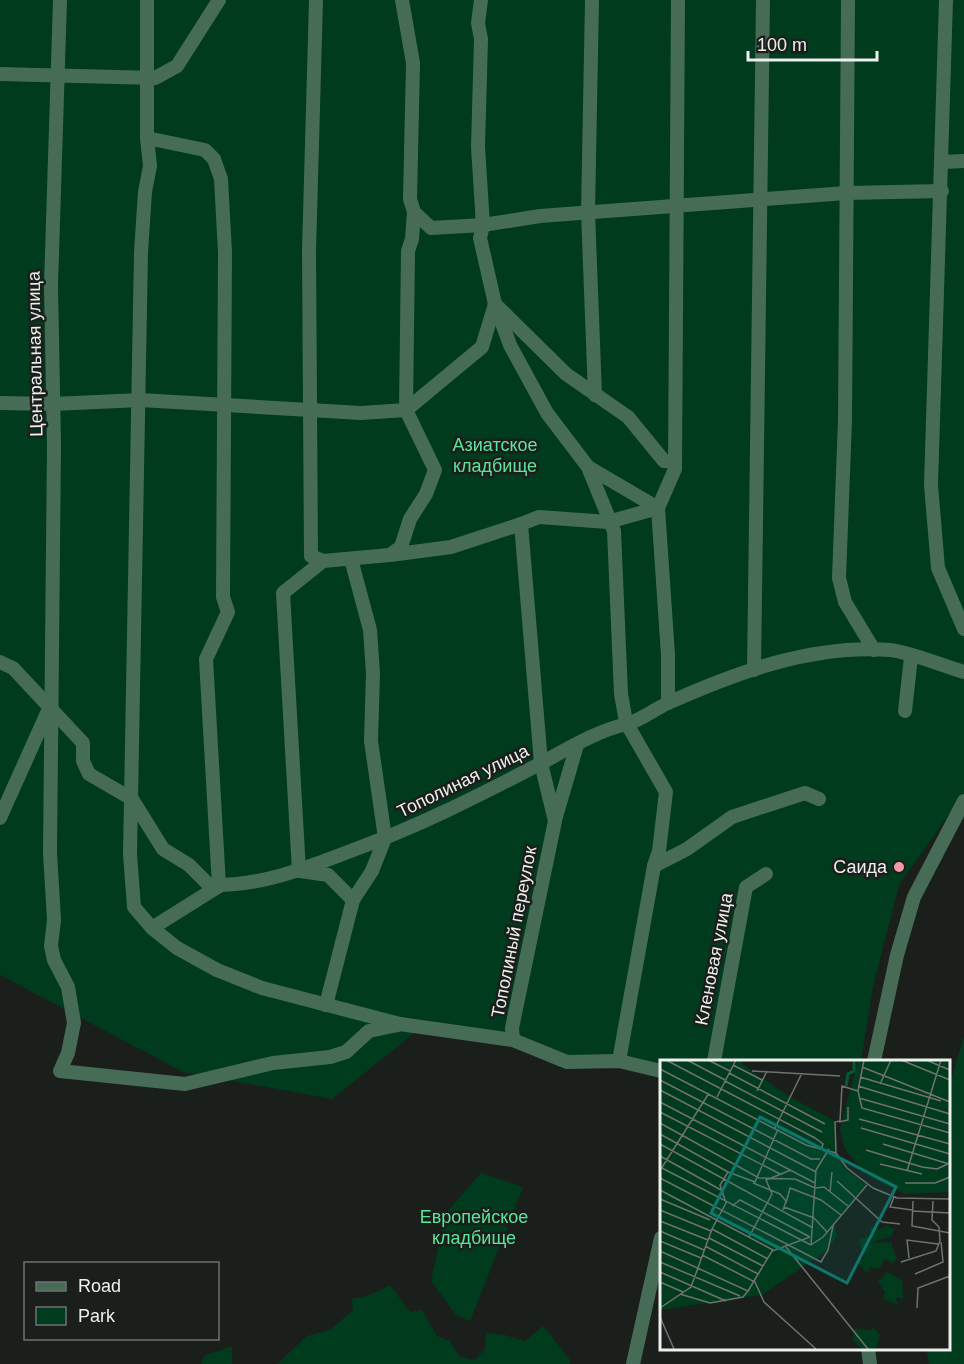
<svg xmlns="http://www.w3.org/2000/svg" width="964" height="1364" viewBox="0 0 964 1364" font-family="Arial,sans-serif">
	<style>
		.green { fill: #003b1e }
		.lines { fill: none; stroke-linecap: round; stroke-linejoin: round }
		.minor { stroke: #476c55; stroke-width: 14 }
		.poi-dot { fill: #f39aa8; stroke: #1b1f1c; stroke-width: 2 }
		.labels { text-anchor: middle; stroke-width: 5; stroke-linejoin: round; paint-order: stroke }
		.street-label { font-size: 18px; fill: #ecefed; stroke: #1b1f1c }
		.park-label { font-size: 18px; fill: #5fe39a; stroke: #1b1f1c }
		.poi-label { font-size: 18px; fill: #ecefed; stroke: #1b1f1c; text-anchor: end }
		.inset-river { fill: none; stroke: #005b33; stroke-width: 3 }
		.inset-road { fill: none; stroke: #6f7270; stroke-width: 1.5 }
		.view { fill: #0f766e; fill-opacity: 0.15; stroke: #0f766e; stroke-width: 3 }
		.inset-edge { fill: none; stroke: #ecefed; stroke-width: 3 }
	</style>
	<rect width="100%" height="100%" fill="#1b1f1c"/>
	<g class="green">
		<polygon points="0,0 964,0 964,793 899,885 873,987 861,1061 661,1061 661,1077 428,1022 332,1099 183,1072 0,975"/>
		<polygon points="964,1036 964,1364 929,1364 926,1348 948,1348 948,1090"/>
		<polygon points="481,1173 523,1187 470,1321 456,1315 431,1281 446,1213"/>
		<polygon points="390,1285 410,1312 422,1310 437,1336 450,1341 460,1357 475,1360 485,1349 486,1333 505,1335 525,1341 543,1326 571,1361 569,1364 277,1364 307,1336 330,1330 353,1310 352,1299 370,1295"/>
		<polygon points="232,1346 232,1364 201,1364 204,1356"/>
	</g>
	<g class="lines">
		<g class="minor">
			<polyline points="60,0 51,285 54,445 50,853 54,920 51,946 54,960 68,987 74,1023 68,1053 60,1071 185,1084 273,1063 330,1057 346,1052 369,1031 398,1025"/>
			<polyline points="147,0 147,138 150,166 145,192 141,252 130,854 134,907 152,928 177,948 217,970 262,988 400,1024 513,1040 567,1062 619,1061 661,1071"/>
			<polyline points="402,0 413,63 410,199 414,212 431,228 483,225 540,216 846,193 942,191"/>
			<polyline points="481,0 478,23 481,39 478,147 483,225 480,238 495,304 510,345 547,413 588,467 614,531 621,694 626,722"/>
			<polyline points="592,0 588,212 595,395"/>
			<polyline points="848,0 845,420 839,578 845,602 874,650"/>
			<polyline points="946,0 931,485 938,568 964,629"/>
			<polyline points="0,74 155,78 177,66 219,0"/>
			<polyline points="147,138 205,150 214,159 221,179 225,252 223,597 228,612 206,659 219,886"/>
			<polyline points="942,162 964,161"/>
			<polyline points="0,403 53,404 140,400 361,413 406,410 482,347 495,304 566,374 628,417 664,461 675,462"/>
			<polyline points="521,524 539,517 608,522 658,508 588,467"/>
			<polyline points="390,555 451,547 521,524 541,763 555,821 512,1028 513,1040"/>
			<polyline points="351,559 370,630 373,673 371,741 385,838"/>
			<polyline points="323,561 390,555 401,547 410,519 426,494 435,470 406,410 408,251 412,239 414,212"/>
			<path d="M 0,662 L 13,668 L 83,743 L 83,761 L 89,774 L 132,799 L 163,849 L 189,865 L 209,885 C 262,887 312,866 361,847 C 418,826 472,799 526,771 C 558,755 594,731 627,724 C 641,720 655,709 668,703 C 737,672 813,644 890,650 C 910,652 943,666 964,672"/>
			<polyline points="754,670 763,0"/>
			<polyline points="668,703 668,655 658,508 675,469 678,0"/>
			<polyline points="905,711 911,657"/>
			<polyline points="0,818 47,713"/>
			<polyline points="555,820 577,745"/>
			<polyline points="654,866 687,849 732,817 805,793 819,799"/>
			<polyline points="299,871 283,593 323,561 311,556 309,251 316,0"/>
			<polyline points="301,871 328,875 353,900"/>
			<polyline points="152,928 219,886"/>
			<polyline points="326,1005 353,900 372,871 385,838"/>
			<polyline points="619,1061 654,866 659,851 666,792 627,724"/>
			<polyline points="714,1061 746,887 766,874"/>
			<polyline points="874,1061 897,955 914,897 964,801"/>
			<polyline points="868,1348 870,1364"/>
			<polyline points="633,1364 661,1238"/>
		</g>
	</g>
	<circle class="poi-dot" cx="899" cy="867" r="6"/>
	<g class="labels">
		<g class="street-label">
			<text transform="translate(35 354) rotate(-91)" y="6">Центральная улица</text>
			<text transform="translate(463 781) rotate(-26)" y="6">Тополиная улица</text>
			<text transform="translate(514 932) rotate(-79)" y="6">Тополиный переулок</text>
			<text transform="translate(714 959) rotate(-79)" y="6">Кленовая улица</text>
		</g>
		<g class="park-label">
			<text x="495" y="451">Азиатское<tspan x="495" dy="21">кладбище</tspan></text>
			<text x="474" y="1223">Европейское<tspan x="474" dy="21">кладбище</tspan></text>
		</g>
		<g class="poi-label">
			<text x="887" y="873">Саида</text>
		</g>
	</g>
	<g transform="translate(660 1060)">
		<rect width="290" height="290" fill="#1b1f1c"/>
		<path d="M 0,0 L 83,0 L 82,4 L 130,37 L 175,61 L 176,93 L 185,109 L 206,125 L 174,163 L 177,176 L 167,190 L 102,235 L 0,250 ZM 198,0 L 289,0 L 289,132 L 245,134 L 212,118 L 195,102 L 184,87 L 180,69 ZM 226,165 L 235,169 L 232,176 L 209,183 L 231,182 L 237,199 L 232,203 L 225,199 L 219,209 L 210,207 L 207,213 L 196,202 L 197,199 L 204,199 L 199,180 L 210,176 L 211,167 L 220,169 ZM 227,212 L 242,220 L 243,239 L 235,237 L 239,245 L 223,239 L 225,232 L 218,222 ZM 211,265 L 220,275 L 216,289 L 202,289 L 193,280 L 194,269 L 212,270 Z" fill="#003b1e"/>
		<path class="inset-river" d="M 186,26 L 188,14 L 194,11 L 194,0"/>
		<path class="inset-road" d="M 6,0 L 155,78 L 163,84 L 161,89M 27,0 L 65,20M 48,0 L 70,11M 204,0 L 198,31 L 202,48 L 290,73M 241,0 L 290,20M 266,0 L 290,10M 73,5 L 102,20M 202,7 L 290,42M 0,9 L 146,85 L 176,93M 92,11 L 180,16M 69,13 L 165,64M 200,17 L 281,41M 0,20 L 151,99 L 160,99M 65,21 L 162,72M 220,24 L 231,0M 198,26 L 290,54M 0,30 L 156,112M 97,31 L 107,11M 198,31 L 182,26 L 180,61 L 175,62 L 176,93 L 187,108 L 213,128 L 237,138 L 290,139M 57,37 L 76,0M 199,38 L 290,64M 0,42 L 155,123M 0,52 L 120,114M 199,59 L 290,84M 179,62 L 188,60 L 188,47M 0,63 L 99,118 L 135,119 L 155,128M 115,68 L 142,13M 201,68 L 290,94M 0,74 L 68,112M 0,84 L 153,168M 223,84 L 289,104M 206,90 L 262,107 L 277,109 L 290,103M 0,96 L 61,130M 220,104 L 262,114M 0,107 L 151,185M 1,109 L 49,33M 247,111 L 281,0M 0,118 L 161,202 L 168,190 L 173,166M 177,121 L 222,162 L 240,164M 93,123 L 120,134 L 126,141 L 123,150M 245,123 L 275,123 L 290,117M 155,128 L 164,127 L 188,146M 0,130 L 113,190M 170,132 L 172,112M 234,137 L 230,147 L 252,150M 0,139 L 50,160M 253,141 L 252,166 L 290,173M 126,143 L 130,128 L 161,140 L 181,155M 72,146 L 80,140 L 150,177M 124,147 L 154,158M 0,150 L 51,171M 252,151 L 290,153M 154,158 L 167,172M 0,161 L 48,180M 52,169 L 108,199M 0,171 L 44,190M 89,177 L 112,134 L 106,120 L 131,110M 49,178 L 103,206M 0,181 L 41,198M 151,185 L 156,110 L 169,89M 151,185 L 163,177 L 207,125M 45,186 L 98,214M 126,187 L 208,289M 0,191 L 88,231 L 83,237 L 50,243 L 20,234M 42,195 L 95,222 L 104,242 L 156,289M 249,198 L 247,180 L 278,184M 0,202 L 80,236M 241,202 L 276,191 L 280,181 L 279,167 L 272,160 L 273,141M 0,212 L 66,241M 255,214 L 283,202 L 281,182M 0,222 L 23,232M 88,231 L 112,191 L 150,177M 0,248 L 31,227 L 52,169 L 66,143 L 60,125 L 68,112 L 95,122 L 118,69M 257,248 L 258,228 L 290,216M 0,257 L 14,289"/>
		<path class="view" d="M 100,57 L 236,127 L 187,223 L 51,153 Z"/>
		<rect width="290" height="290" class="inset-edge"/>
	</g>
	<rect x="24" y="1262" width="195" height="78" fill="#1b1f1c" stroke="#6f7270" stroke-width="1.5"/>
	<rect x="36" y="1282" width="30" height="9" fill="#476c55" stroke="#6f7270" stroke-width="1.5"/>
	<text x="78" y="1292" font-size="18" fill="#ecefed">Road</text>
	<rect x="36" y="1307" width="30" height="18" fill="#003b1e" stroke="#6f7270" stroke-width="1.5"/>
	<text x="78" y="1322" font-size="18" fill="#ecefed">Park</text>
	<path d="M748 51v9h129v-9" fill="none" stroke="#ecefed" stroke-width="3"/>
	<text x="757" y="51" font-size="18" fill="#ecefed" stroke="#1b1f1c" stroke-width="4.5" paint-order="stroke">100 m</text>
</svg>
